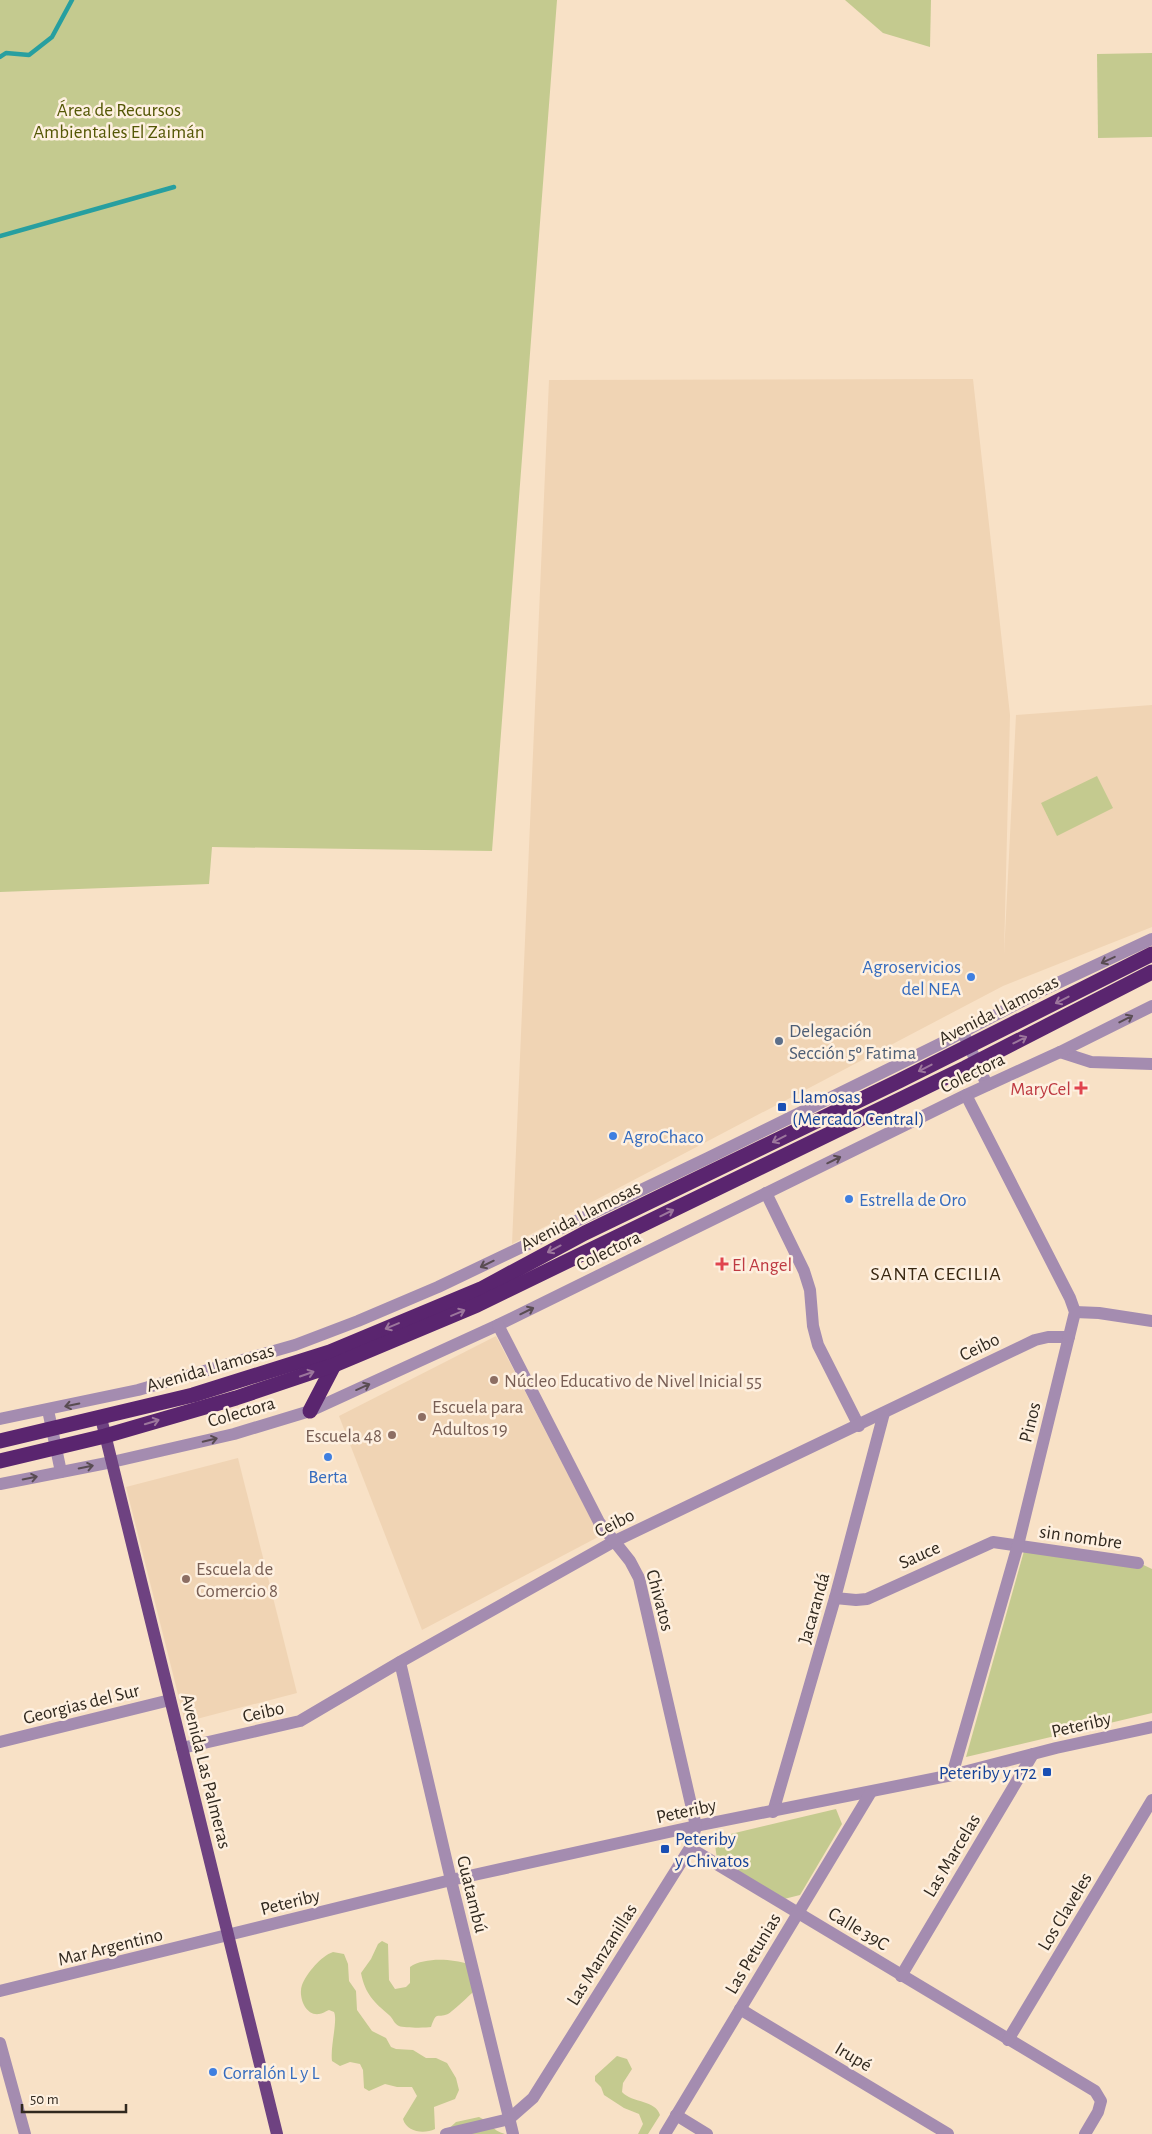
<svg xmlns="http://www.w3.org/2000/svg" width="1152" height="2134" viewBox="0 0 1152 2134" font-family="'Alegreya Sans',sans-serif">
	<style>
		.built { fill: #f0d4b4 }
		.green { fill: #c4ca8f }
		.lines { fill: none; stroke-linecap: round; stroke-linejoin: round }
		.stream { stroke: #279fa0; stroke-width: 4.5 }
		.minor { stroke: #a48cb0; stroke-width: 12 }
		.major { stroke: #6e4281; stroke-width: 12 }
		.highway { stroke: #5a256f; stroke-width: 15 }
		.oneway { stroke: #594c52 }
		.oneway2 { stroke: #9c769c }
		.shop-dot { fill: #3f7fe0; stroke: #fef0e0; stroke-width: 2 }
		.service-dot { fill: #5c6f8a; stroke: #fef0e0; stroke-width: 2 }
		.health-dot { fill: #e0444e; stroke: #fef0e0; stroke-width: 2 }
		.transit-dot { fill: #1a4fb4; stroke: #fef0e0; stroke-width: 2 }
		.education-dot { fill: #8d6e63; stroke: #fef0e0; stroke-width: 2 }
		.labels { text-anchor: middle; stroke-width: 5; stroke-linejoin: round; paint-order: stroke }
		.park-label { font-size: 19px; fill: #545705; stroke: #fef0e0 }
		.shop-label { font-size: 19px; fill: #366cbe; stroke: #fef0e0; text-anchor: start }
		.street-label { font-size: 19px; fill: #31291f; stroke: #fef0e0 }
		.service-label { font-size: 19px; fill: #4e5e75; stroke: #fef0e0; text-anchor: start }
		.health-label { font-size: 19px; fill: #be3a42; stroke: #fef0e0; text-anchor: end }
		.transit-label { font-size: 19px; fill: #164399; stroke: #fef0e0; text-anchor: start }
		.education-label { font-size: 19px; fill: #785e54; stroke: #fef0e0; text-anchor: start }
		.neighbourhood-label { font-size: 20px; letter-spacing: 1px; fill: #382711; stroke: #fef0e0 }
	</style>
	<rect width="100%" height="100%" fill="#f8e1c6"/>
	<g class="built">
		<polygon points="973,379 1010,715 1004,955 1016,715 1152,705 1152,927 1003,986 512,1244 549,380"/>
		<polygon points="496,1336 600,1536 422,1630 339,1416"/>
		<polygon points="238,1458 297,1693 185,1722 126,1487"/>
	</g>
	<g class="green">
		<polygon points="0,0 557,0 492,851 212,847 209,884 0,892"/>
		<polygon points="845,0 931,0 930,47 883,33"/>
		<polygon points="1152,53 1152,137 1098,138 1097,54"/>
		<polygon points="1097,776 1113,808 1057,836 1041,803"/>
		<polygon points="1026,1544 1133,1560 1152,1569 1152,1713 966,1757"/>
		<polygon points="836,1809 842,1824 800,1895 784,1899 717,1859 714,1838"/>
		<path d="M 382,1941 L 388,1944 L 389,1980 L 395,1989 L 406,1987 L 410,1983 L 410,1967 C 425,1957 452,1959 468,1964 L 473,1992 C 469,1996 452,2012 448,2014 C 436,2019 437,2010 431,2027 C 426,2028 404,2028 399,2026 C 394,2024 393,2018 389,2015 C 374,2002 365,1994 361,1973 L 371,1959 L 378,1944 Z"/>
		<path d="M 333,1952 L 344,1954 L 348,1964 L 349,1981 L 356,1991 L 357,2010 L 372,2031 L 386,2038 L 391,2047 L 396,2049 L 413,2050 L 426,2058 L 436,2058 L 447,2063 L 456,2078 L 459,2090 L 455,2099 L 434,2107 L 435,2129 C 425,2134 407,2133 403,2119 L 417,2096 L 412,2087 L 397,2087 L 385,2084 L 369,2091 L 364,2088 L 363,2070 L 360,2064 L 350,2062 L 340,2066 L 332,2061 C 330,2047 338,2020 334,2012 L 329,2010 C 326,2011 322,2014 319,2014 C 305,2016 298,1996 302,1985 C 307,1973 321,1956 333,1952 Z"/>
		<path d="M 617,2056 L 627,2059 L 632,2069 L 623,2083 L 622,2092 C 632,2103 656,2100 660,2115 L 648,2134 L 638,2134 L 643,2124 L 639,2114 L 624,2108 L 604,2095 L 601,2087 L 595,2081 L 595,2076 Z"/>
		<path d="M 479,2117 C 490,2122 492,2131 505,2134 L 443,2134 L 456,2122 Z"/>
	</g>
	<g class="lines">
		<g class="stream">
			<polyline points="0,57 6,53 29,55 52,37 72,0"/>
			<polyline points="0,236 174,187"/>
		</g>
		<g class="minor">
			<polyline points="965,1037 987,1085"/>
			<polyline points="1060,1052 1091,1062 1152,1064"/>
			<polyline points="766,1193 804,1271 810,1290 813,1326 818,1345 859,1426"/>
			<polyline points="1075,1312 1099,1313 1152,1321"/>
			<polyline points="48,1410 61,1472"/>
			<polyline points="0,1419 138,1390 295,1345 358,1321 438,1287 708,1158 944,1042 1045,989 1152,939"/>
			<polyline points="0,1484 112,1462 234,1434 310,1411 498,1325 966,1095 1060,1052 1152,1006"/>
			<polyline points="835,1598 856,1600 867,1599 993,1542 1138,1563"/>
			<polyline points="400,1662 451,1880 513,2134"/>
			<polyline points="0,1742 170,1700"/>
			<polyline points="182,1748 300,1721 400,1662 613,1542 1035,1340 1048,1337 1069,1337"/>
			<polyline points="952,1775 1018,1545 1075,1312 1070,1298 966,1095"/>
			<polyline points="773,1812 835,1598 884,1413"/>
			<polyline points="690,1848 1095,2091 1101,2101 1098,2112 1085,2134"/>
			<polyline points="901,1976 1033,1754"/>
			<polyline points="0,1991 451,1880 696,1826 952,1775 1056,1748 1152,1727"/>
			<polyline points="740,2009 948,2134"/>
			<polyline points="1008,2040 1152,1800"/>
			<polyline points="0,2043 25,2134"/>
			<polyline points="676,2115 707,2134"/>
			<polyline points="446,2134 509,2119 533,2098 690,1848 696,1826 639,1578 630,1561 599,1522 498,1325"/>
			<polyline points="665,2134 871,1792"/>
		</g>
		<polyline class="major" points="101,1418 277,2134"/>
		<g class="highway">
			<polyline points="310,1411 334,1365"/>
			<polyline points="0,1441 193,1395 330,1352 481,1289 585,1233 899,1081 1152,954"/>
			<polyline points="0,1461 105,1436 236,1398 334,1365 477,1305 965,1068 1152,972"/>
		</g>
	</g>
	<defs><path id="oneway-shaft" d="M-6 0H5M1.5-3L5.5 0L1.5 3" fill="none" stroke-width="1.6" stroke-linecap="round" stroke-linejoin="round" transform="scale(1.25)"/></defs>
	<g class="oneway">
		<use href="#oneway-shaft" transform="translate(1108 960) rotate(155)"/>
		<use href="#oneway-shaft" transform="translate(1126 1019) rotate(-27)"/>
		<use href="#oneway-shaft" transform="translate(834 1160) rotate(-26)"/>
		<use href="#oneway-shaft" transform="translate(487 1264) rotate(154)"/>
		<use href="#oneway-shaft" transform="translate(527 1311) rotate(-26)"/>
		<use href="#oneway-shaft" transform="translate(363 1387) rotate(-24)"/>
		<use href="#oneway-shaft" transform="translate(72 1405) rotate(168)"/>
		<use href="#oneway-shaft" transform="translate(210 1440) rotate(-13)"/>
		<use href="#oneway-shaft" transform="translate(86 1467) rotate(-11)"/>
		<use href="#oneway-shaft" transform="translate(30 1478) rotate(-11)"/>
	</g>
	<g class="oneway2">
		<use href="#oneway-shaft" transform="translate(1062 1000) rotate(153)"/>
		<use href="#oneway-shaft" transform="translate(1020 1040) rotate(-27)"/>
		<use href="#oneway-shaft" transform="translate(925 1068) rotate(153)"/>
		<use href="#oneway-shaft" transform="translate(779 1139) rotate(153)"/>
		<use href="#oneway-shaft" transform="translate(667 1213) rotate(-26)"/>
		<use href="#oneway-shaft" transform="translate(554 1249) rotate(152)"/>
		<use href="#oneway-shaft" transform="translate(458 1313) rotate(-23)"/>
		<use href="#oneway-shaft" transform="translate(392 1326) rotate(157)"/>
		<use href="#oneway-shaft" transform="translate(307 1374) rotate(-19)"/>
		<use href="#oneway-shaft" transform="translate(152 1422) rotate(-17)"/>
	</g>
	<g class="shop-dot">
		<circle cx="971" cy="977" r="5"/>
		<circle cx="613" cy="1136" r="5"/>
		<circle cx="849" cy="1199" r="5"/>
		<circle cx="328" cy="1457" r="5"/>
		<circle cx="213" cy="2072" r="5"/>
	</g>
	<circle class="service-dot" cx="779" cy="1041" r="5"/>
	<g class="health-dot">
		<path d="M1078.5 1080.5h5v5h5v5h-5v5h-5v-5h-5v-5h5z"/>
		<path d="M719.5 1256.5h5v5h5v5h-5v5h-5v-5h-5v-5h5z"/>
	</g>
	<g class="transit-dot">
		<rect x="777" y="1102" width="10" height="10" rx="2.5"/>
		<rect x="1042" y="1767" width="10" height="10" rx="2.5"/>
		<rect x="660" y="1844" width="10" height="10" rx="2.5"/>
	</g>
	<g class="education-dot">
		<circle cx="494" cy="1380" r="5"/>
		<circle cx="422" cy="1417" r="5"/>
		<circle cx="392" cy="1435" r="5"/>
		<circle cx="186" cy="1579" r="5"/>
	</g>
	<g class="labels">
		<g class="park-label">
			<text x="119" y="116">Área de Recursos<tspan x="119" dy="22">Ambientales El Zaimán</tspan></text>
		</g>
		<g class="shop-label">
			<text x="961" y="973" text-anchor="end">Agroservicios<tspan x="961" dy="22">del NEA</tspan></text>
			<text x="623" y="1143">AgroChaco</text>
			<text x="859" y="1206">Estrella de Oro</text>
			<text x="328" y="1483" text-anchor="middle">Berta</text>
			<text x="223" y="2079">Corralón L y L</text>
		</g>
		<g class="street-label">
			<text transform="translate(998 1009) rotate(-27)" y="7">Avenida Llamosas</text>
			<text transform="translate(972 1072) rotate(-26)" y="7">Colectora</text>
			<text transform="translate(580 1215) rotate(-27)" y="7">Avenida Llamosas</text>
			<text transform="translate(608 1250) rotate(-26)" y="7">Colectora</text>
			<text transform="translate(979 1346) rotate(-26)" y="7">Ceibo</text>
			<text transform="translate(210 1367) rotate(-16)" y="7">Avenida Llamosas</text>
			<text transform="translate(241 1411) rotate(-16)" y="7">Colectora</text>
			<text transform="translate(1029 1422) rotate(-76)" y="7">Pinos</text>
			<text transform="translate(614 1522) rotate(-27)" y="7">Ceibo</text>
			<text transform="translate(1081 1536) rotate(8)" y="7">sin nombre</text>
			<text transform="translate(919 1554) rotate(-24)" y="7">Sauce</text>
			<text transform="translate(661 1600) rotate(75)" y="7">Chivatos</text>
			<text transform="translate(813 1608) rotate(-74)" y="7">Jacarandá</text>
			<text transform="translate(81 1703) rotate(-14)" y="7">Georgias del Sur</text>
			<text transform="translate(263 1711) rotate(-13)" y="7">Ceibo</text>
			<text transform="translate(1081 1724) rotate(-13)" y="7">Peteriby</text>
			<text transform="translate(207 1771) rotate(76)" y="7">Avenida Las Palmeras</text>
			<text transform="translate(686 1810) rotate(-12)" y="7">Peteriby</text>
			<text transform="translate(951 1855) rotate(-59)" y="7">Las Marcelas</text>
			<text transform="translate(473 1894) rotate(76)" y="7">Guatambú</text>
			<text transform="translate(290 1901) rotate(-14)" y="7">Peteriby</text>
			<text transform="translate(1064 1911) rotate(-59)" y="7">Los Claveles</text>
			<text transform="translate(859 1928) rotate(31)" y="7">Calle 39C</text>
			<text transform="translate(110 1946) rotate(-14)" y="7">Mar Argentino</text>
			<text transform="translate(752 1953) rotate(-59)" y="7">Las Petunias</text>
			<text transform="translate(601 1954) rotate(-58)" y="7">Las Manzanillas</text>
			<text transform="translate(854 2056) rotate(31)" y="7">Irupé</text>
		</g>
		<g class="service-label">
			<text x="789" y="1037">Delegación<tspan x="789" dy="22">Sección 5º Fatima</tspan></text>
		</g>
		<g class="health-label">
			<text x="1071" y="1095">MaryCel</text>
			<text x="732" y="1271" text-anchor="start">El Angel</text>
		</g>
		<g class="transit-label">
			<text x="792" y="1103">Llamosas<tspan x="792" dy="22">(Mercado Central)</tspan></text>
			<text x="1037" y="1779" text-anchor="end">Peteriby y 172</text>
			<text x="675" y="1845">Peteriby<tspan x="675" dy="22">y Chivatos</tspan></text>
		</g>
		<g class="education-label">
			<text x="504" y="1387">Núcleo Educativo de Nivel Inicial 55</text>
			<text x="432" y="1413">Escuela para<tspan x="432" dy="22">Adultos 19</tspan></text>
			<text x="382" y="1442" text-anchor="end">Escuela 48</text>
			<text x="196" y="1575">Escuela de<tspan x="196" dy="22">Comercio 8</tspan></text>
		</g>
		<g class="neighbourhood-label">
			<text x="936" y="1280">SANTA CECILIA</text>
		</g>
	</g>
	<path d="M22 2104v8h104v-8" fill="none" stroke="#31291f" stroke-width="2.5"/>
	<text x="30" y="2104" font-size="15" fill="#31291f" stroke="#fef0e0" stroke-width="4" paint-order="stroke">50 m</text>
</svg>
